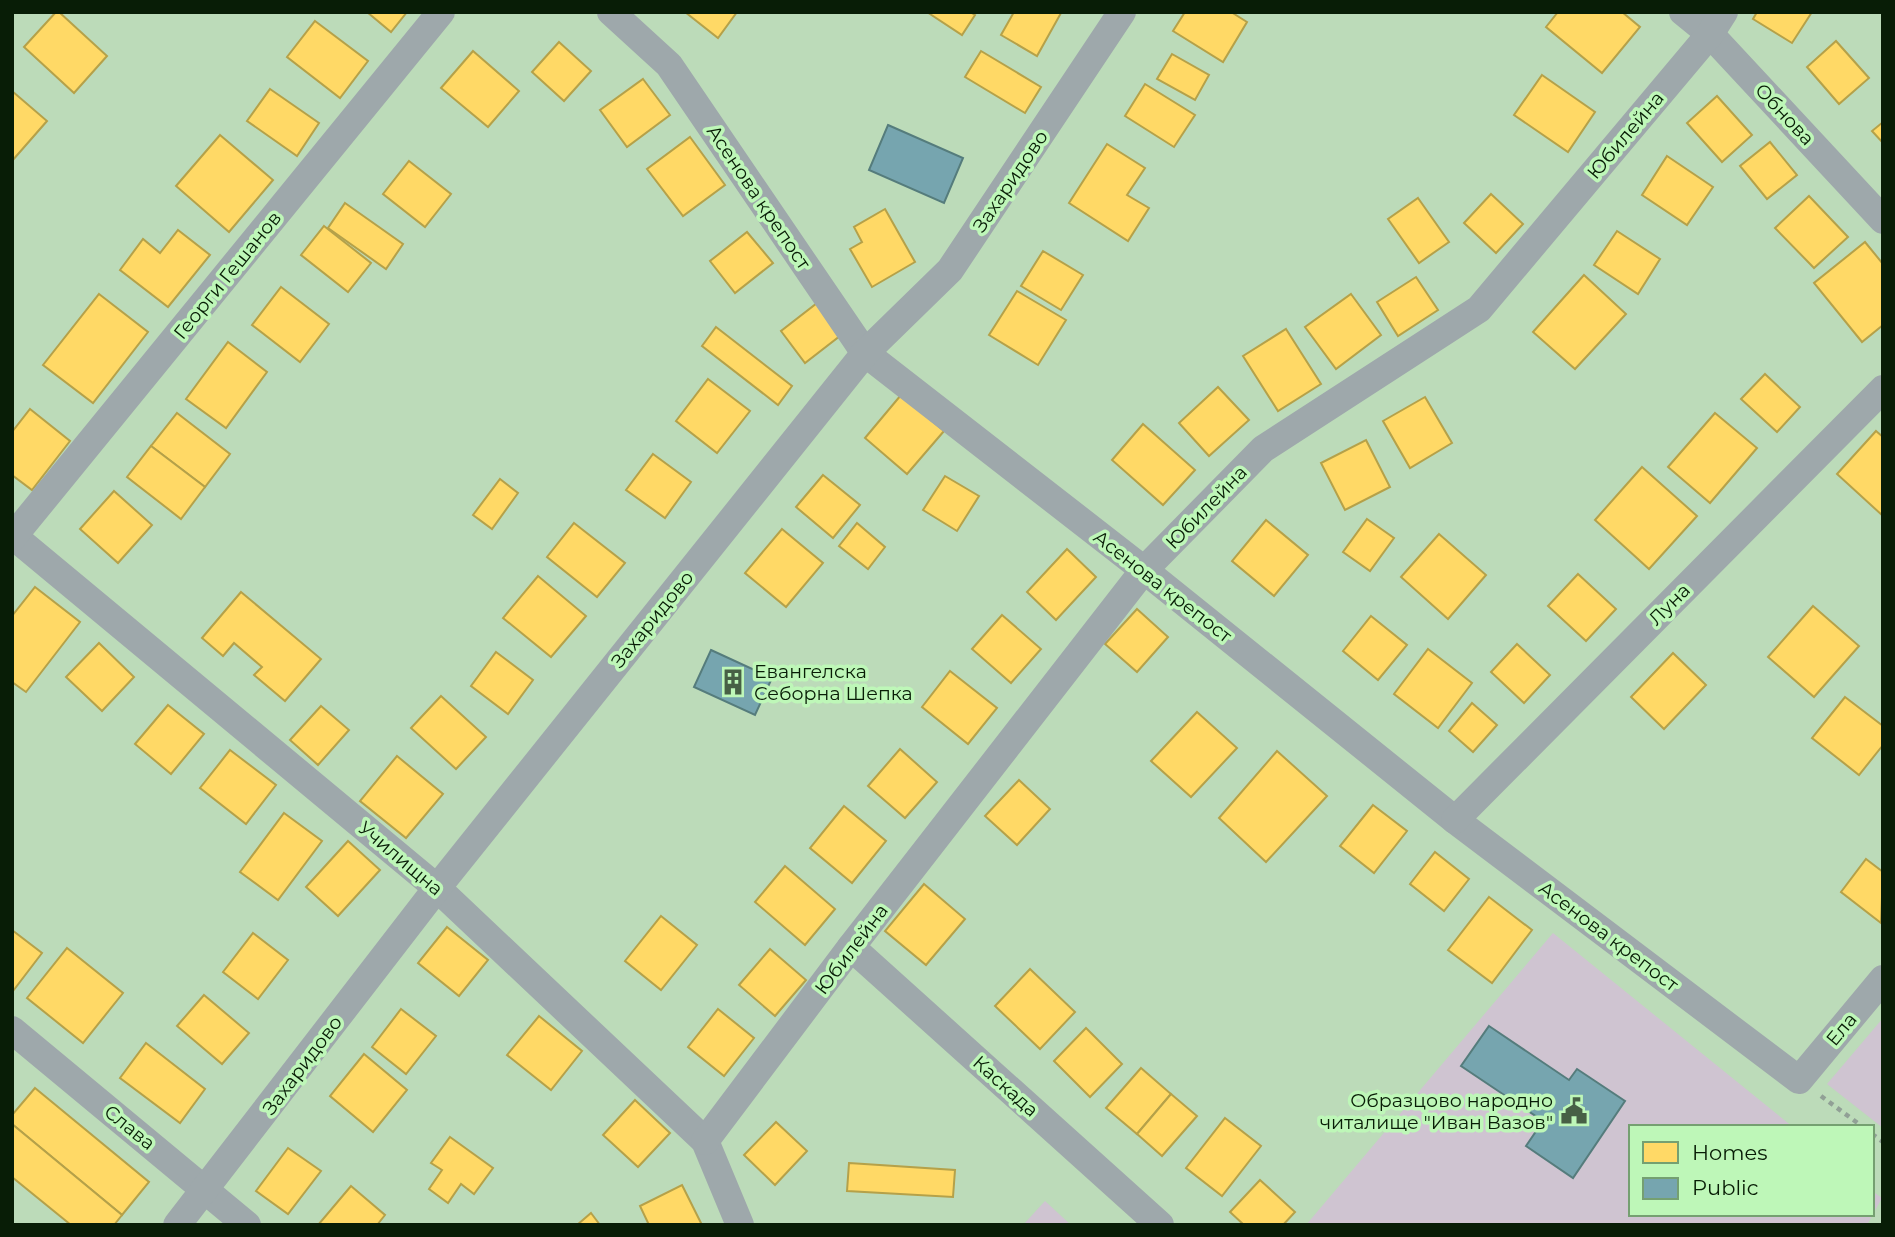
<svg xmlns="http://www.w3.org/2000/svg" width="1895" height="1237" viewBox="0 0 1895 1237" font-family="Montserrat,sans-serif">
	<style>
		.green { fill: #cfc4d1 }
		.homes { fill: #ffd966; stroke: #b5a149; stroke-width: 2 }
		.public { fill: #76a5af; stroke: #557c7c; stroke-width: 2 }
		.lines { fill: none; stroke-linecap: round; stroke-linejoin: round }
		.path { stroke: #91a096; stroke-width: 4.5; stroke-dasharray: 5 5; stroke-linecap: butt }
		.street { stroke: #9ea8ab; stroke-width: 28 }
		.labels { text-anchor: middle; stroke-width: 7; stroke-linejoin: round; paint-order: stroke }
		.street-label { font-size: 19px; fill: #081d06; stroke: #bef7b8 }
		.poi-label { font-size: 19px; fill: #081d06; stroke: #bef7b8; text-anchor: start }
	</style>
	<rect width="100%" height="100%" fill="#bcdbb9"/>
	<g class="green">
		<polygon points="1553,933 1793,1127 1631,1127 1631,1214 1872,1214 1872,1191 1882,1198 1867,1225 1306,1225"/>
		<polygon points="1883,1018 1883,1128 1827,1084"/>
		<polygon points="1045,1201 1071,1225 1023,1225"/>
	</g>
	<g class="homes">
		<polygon points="56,12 59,12 107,56 74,93 24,47"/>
		<polygon points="367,12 407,12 391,32"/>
		<polygon points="685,12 737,12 718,38"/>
		<polygon points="927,12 970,12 975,15 962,35"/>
		<polygon points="1014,12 1061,13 1037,56 1001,35"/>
		<polygon points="1185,12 1231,12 1247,22 1223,62 1173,31"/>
		<polygon points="1558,12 1622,12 1640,27 1602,73 1546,27"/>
		<polygon points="1757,12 1812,12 1792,43 1753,19"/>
		<polygon points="315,21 368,61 340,98 287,57"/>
		<polygon points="1836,41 1869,78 1839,104 1807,67"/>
		<polygon points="559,42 591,71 564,101 532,72"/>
		<polygon points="473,51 519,91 488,127 441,88"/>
		<polygon points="981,51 1041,87 1025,113 965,77"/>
		<polygon points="1172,54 1209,75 1195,100 1157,79"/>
		<polygon points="1542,75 1595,112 1568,152 1514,115"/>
		<polygon points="643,79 670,115 627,147 600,110"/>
		<polygon points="1145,84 1195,115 1174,147 1125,116"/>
		<polygon points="270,89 319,123 297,156 247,121"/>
		<polygon points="12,91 47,121 12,161"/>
		<polygon points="1717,96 1752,135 1722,162 1687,123"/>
		<polygon points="1883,122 1883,143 1872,131"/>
		<polygon points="220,135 273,180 229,232 176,186"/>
		<polygon points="690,137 725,185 683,216 647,169"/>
		<polygon points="1770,142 1797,175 1767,199 1740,166"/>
		<polygon points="1107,144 1145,168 1127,195 1149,208 1128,241 1069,203"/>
		<polygon points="1667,156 1713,187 1687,225 1642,195"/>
		<polygon points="409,161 451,194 425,227 383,194"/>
		<polygon points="1491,194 1523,224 1496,253 1464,223"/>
		<polygon points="1809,196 1848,237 1814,268 1775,228"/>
		<polygon points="1418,198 1449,242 1419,263 1388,219"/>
		<polygon points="345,203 403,244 386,269 328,228"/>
		<polygon points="885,209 915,262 872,287 850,249 862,242 854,227"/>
		<polygon points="324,226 371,263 348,292 301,255"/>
		<polygon points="178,230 210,255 168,307 120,270 143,239 160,253"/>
		<polygon points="1617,231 1660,259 1638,294 1594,265"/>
		<polygon points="747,232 773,263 735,293 710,261"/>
		<polygon points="1865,242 1883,264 1883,325 1862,342 1814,283"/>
		<polygon points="1043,251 1083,275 1061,310 1021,286"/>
		<polygon points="1584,275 1626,314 1575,369 1533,332"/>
		<polygon points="1416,277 1438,310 1398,336 1377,302"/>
		<polygon points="281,287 329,324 300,362 252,325"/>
		<polygon points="1017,291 1066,320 1038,365 989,335"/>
		<polygon points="99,294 148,332 93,403 43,365"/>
		<polygon points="1351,294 1381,335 1336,369 1305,327"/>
		<polygon points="821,300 845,332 805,363 781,331"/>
		<polygon points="716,327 792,386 778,405 702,346"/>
		<polygon points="1286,329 1321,384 1278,411 1243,356"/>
		<polygon points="228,342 267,372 226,428 186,399"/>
		<polygon points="1765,374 1800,407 1777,432 1741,399"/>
		<polygon points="708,379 750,411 717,453 676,421"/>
		<polygon points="1218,387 1249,420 1209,456 1179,423"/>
		<polygon points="901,395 944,431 907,474 865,438"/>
		<polygon points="1425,397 1452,443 1410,468 1383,421"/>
		<polygon points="30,409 70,441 32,490 12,475 12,432"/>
		<polygon points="177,413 230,454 205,487 151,446"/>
		<polygon points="1715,413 1757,448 1710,503 1668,467"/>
		<polygon points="1143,424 1195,470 1163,505 1112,460"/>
		<polygon points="1876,431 1883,437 1883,516 1837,474"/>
		<polygon points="1366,440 1390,487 1345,510 1321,463"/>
		<polygon points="151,446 205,487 181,519 127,477"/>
		<polygon points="653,454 691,482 665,518 626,490"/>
		<polygon points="1642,467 1697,516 1649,569 1595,520"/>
		<polygon points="823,475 860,505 833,538 796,507"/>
		<polygon points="945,476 979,496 957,531 923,510"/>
		<polygon points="500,479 518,493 492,529 473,515"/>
		<polygon points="114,491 152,525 118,563 80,529"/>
		<polygon points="1367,519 1394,538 1370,571 1343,552"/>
		<polygon points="1266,520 1308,555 1274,596 1232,561"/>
		<polygon points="574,523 625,563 597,597 547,557"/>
		<polygon points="857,523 885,547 868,569 839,546"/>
		<polygon points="782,529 823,563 786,607 745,573"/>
		<polygon points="1439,534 1486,575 1448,619 1401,577"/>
		<polygon points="1067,549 1096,577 1056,620 1027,592"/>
		<polygon points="1578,574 1616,609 1586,641 1548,606"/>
		<polygon points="538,576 586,616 551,657 503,618"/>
		<polygon points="35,587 80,622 26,692 12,682 12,616"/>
		<polygon points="241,592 321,659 285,701 254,675 262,667 234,643 223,656 202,638"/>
		<polygon points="1813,606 1859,646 1814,697 1768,657"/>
		<polygon points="1137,609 1168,637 1137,672 1105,644"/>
		<polygon points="1002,615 1041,649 1011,683 972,649"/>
		<polygon points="1371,616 1407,645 1378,680 1343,651"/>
		<polygon points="99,643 134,677 102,711 66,677"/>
		<polygon points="1517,644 1550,675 1524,703 1491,672"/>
		<polygon points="1428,649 1472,683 1438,728 1394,694"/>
		<polygon points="496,652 533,680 508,714 471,686"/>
		<polygon points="1673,653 1706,685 1664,729 1631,697"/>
		<polygon points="950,671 997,708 968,744 922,707"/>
		<polygon points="441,696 486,737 456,769 411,728"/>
		<polygon points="1845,697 1883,726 1883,745 1859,775 1812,738"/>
		<polygon points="1472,703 1497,725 1473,752 1449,731"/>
		<polygon points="168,705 204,734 171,774 135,744"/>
		<polygon points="321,706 349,730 318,765 290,740"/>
		<polygon points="1197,712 1237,748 1191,797 1151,761"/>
		<polygon points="900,749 937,782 905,818 868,786"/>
		<polygon points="230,750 276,785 246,824 200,788"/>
		<polygon points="1277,751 1327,796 1266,862 1219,818"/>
		<polygon points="397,756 443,794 406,838 360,801"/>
		<polygon points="1019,780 1050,809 1017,845 985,816"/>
		<polygon points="1373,805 1407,831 1374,873 1340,846"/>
		<polygon points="844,806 886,841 852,883 810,848"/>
		<polygon points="284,813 322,841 278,900 240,872"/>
		<polygon points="348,841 380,870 338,916 306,887"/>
		<polygon points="1435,852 1469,879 1444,911 1410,884"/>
		<polygon points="1866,859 1883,872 1881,923 1841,892"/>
		<polygon points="785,866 835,909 805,945 755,902"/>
		<polygon points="924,884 965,919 926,965 885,931"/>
		<polygon points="1489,897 1532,930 1492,983 1448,950"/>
		<polygon points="661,916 697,945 661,990 625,961"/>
		<polygon points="447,927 488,960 459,996 418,963"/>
		<polygon points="12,930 42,953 13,991 12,990"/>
		<polygon points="253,933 288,960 258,999 223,972"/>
		<polygon points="67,948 123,993 83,1043 27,998"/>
		<polygon points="770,949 806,980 775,1016 739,985"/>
		<polygon points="1030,969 1075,1012 1040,1049 995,1006"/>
		<polygon points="204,995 249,1033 222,1064 177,1026"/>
		<polygon points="401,1009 436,1036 406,1074 372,1047"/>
		<polygon points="718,1009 754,1038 724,1076 688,1047"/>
		<polygon points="539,1016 582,1051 551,1090 507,1055"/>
		<polygon points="1086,1028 1122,1064 1090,1097 1054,1061"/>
		<polygon points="146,1043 205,1089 180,1123 120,1078"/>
		<polygon points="364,1054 407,1090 373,1132 330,1096"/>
		<polygon points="1141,1068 1171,1094 1137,1134 1106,1108"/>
		<polygon points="35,1088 149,1182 122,1215 12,1124 12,1115"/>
		<polygon points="1171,1094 1197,1116 1162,1156 1137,1134"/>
		<polygon points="635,1100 670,1133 638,1167 603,1135"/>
		<polygon points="1225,1118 1261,1146 1222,1196 1186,1168"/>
		<polygon points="776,1122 807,1151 775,1185 744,1155"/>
		<polygon points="12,1124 122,1215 114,1225 71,1225 12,1177"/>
		<polygon points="450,1137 493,1168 474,1194 461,1184 448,1203 429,1189 442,1170 431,1163"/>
		<polygon points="288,1148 321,1171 288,1214 256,1191"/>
		<polygon points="849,1163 955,1170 953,1197 847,1191"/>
		<polygon points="1260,1180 1295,1212 1283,1225 1244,1225 1230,1212"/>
		<polygon points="682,1185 702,1225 649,1225 640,1206"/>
		<polygon points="351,1186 385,1215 377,1225 318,1225"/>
		<polygon points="591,1213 600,1225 577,1225"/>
	</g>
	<g class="public">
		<polygon points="888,125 963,158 944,203 869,170"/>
		<polygon points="711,650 772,678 755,715 694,687"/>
		<polygon points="1489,1026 1569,1080 1577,1069 1625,1101 1573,1178 1526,1146 1543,1121 1461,1066"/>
	</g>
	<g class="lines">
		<g class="path">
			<polyline points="1821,1096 1863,1127"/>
			<polyline points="1872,1134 1883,1142"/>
		</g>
		<g class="street">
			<polyline points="611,12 669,65 865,353 1144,570 1455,820 1799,1080 1883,979"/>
			<polyline points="1683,12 1710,34 1883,220"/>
			<polyline points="12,535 437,888 705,1141 740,1225"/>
			<polyline points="12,538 441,12"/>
			<polyline points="1455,820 1883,389"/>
			<polyline points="851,947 1160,1225"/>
			<polyline points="12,1030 247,1225"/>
			<polyline points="705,1141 851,947 1144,570 1263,449 1479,309 1710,34 1724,12"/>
			<polyline points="177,1225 437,888 865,353 950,270 1122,12"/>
		</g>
	</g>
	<defs>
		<g id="building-bare" transform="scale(2.1)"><path d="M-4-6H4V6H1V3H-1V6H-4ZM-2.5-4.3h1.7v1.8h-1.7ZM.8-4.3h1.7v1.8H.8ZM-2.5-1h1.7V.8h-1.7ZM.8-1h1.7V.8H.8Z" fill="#476045" stroke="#bef7b8" stroke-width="2.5" paint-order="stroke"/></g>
		<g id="civic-bare" transform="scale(2.1)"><path d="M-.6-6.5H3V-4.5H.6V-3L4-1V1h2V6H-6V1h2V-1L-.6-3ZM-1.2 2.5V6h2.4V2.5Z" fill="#476045" stroke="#bef7b8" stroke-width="2.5" paint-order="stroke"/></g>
	</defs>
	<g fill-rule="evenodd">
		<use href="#building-bare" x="733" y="682"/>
		<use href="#civic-bare" x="1574" y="1111"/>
	</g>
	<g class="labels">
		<g class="street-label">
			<text transform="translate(1785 114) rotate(47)" y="7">Обнова</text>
			<text transform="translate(1625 135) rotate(-50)" y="7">Юбилейна</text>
			<text transform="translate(1010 181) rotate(-56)" y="7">Захаридово</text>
			<text transform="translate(759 197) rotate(56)" y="7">Асенова крепост</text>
			<text transform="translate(227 275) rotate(-51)" y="7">Георги Гешанов</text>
			<text transform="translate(1206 507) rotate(-46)" y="7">Юбилейна</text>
			<text transform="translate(1163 586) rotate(38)" y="7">Асенова крепост</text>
			<text transform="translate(1669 604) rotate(-45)" y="7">Луна</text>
			<text transform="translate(652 619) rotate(-51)" y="7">Захаридово</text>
			<text transform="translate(401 858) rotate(40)" y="7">Училищна</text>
			<text transform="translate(1609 936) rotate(37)" y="7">Асенова крепост</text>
			<text transform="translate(851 949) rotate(-53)" y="7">Юбилейна</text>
			<text transform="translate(1841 1029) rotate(-50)" y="7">Ела</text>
			<text transform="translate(302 1065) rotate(-53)" y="7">Захаридово</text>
			<text transform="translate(1006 1086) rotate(42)" y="7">Каскада</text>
			<text transform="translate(130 1127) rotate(39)" y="7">Слава</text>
		</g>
		<g class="poi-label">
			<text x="754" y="678">Евангелска<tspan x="754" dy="22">Себорна Шепка</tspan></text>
			<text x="1553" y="1107" text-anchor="end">Образцово народно<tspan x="1553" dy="22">читалище "Иван Вазов"</tspan></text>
		</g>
	</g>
	<rect width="1895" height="1237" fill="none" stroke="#081d06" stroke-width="28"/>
	<rect x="1629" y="1125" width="245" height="91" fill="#bef7b8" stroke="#75a071" stroke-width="2"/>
	<rect x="1643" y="1142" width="35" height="21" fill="#ffd966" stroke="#75a071" stroke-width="2"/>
	<text x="1692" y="1160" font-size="21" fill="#081d06">Homes</text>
	<rect x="1643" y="1178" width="35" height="21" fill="#76a5af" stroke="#75a071" stroke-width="2"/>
	<text x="1692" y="1195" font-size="21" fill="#081d06">Public</text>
</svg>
